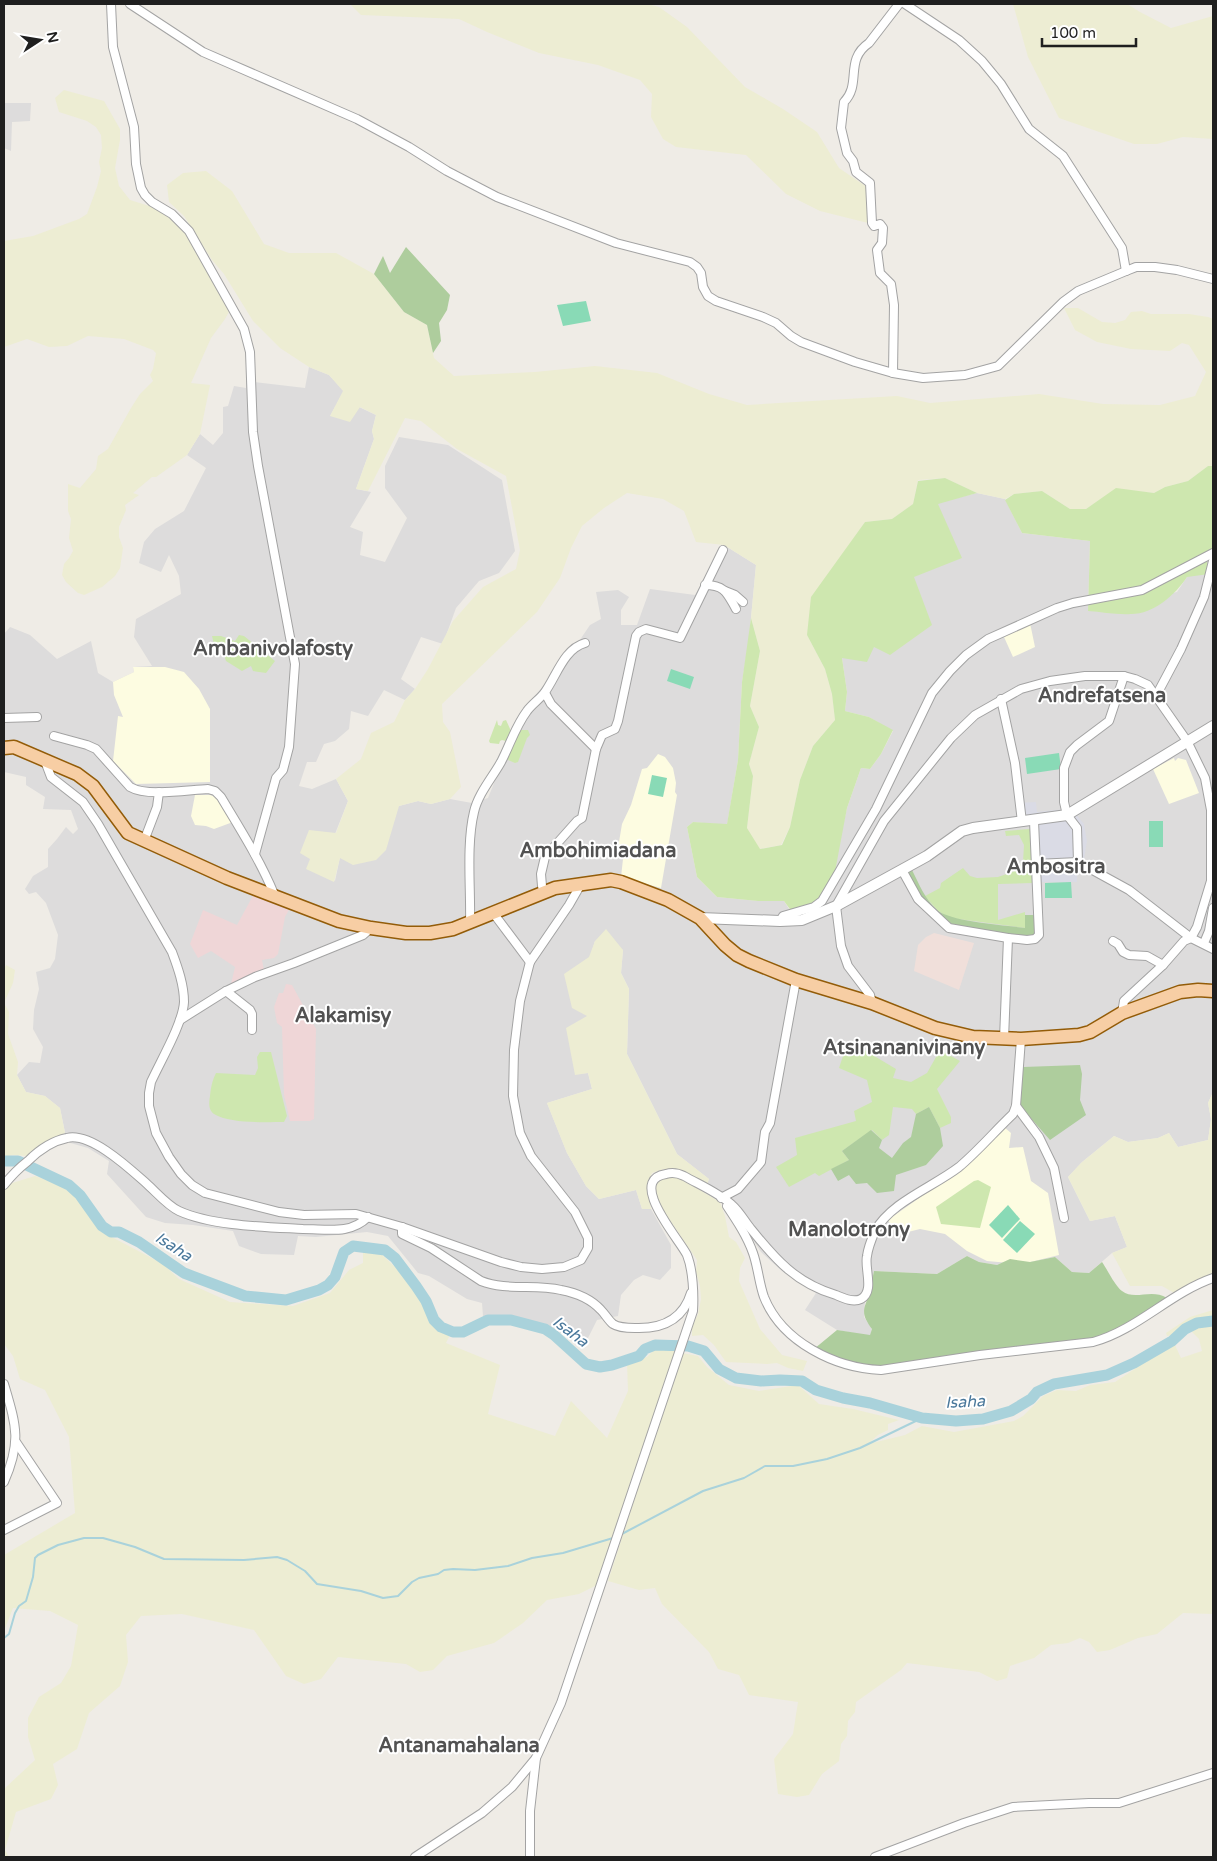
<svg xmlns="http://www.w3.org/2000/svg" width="1217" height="1861" viewBox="0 0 1217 1861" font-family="'Varela Round',sans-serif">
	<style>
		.residential { fill: #dddcdc }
		.commercial { fill: #efd6d7 }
		.education { fill: #fdfce1 }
		.military { fill: #f0dfda }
		.farmland { fill: #ededd3 }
		.grass { fill: #cee7af }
		.forest { fill: #aecd9d }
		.pitch { fill: #89dab6 }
		.plaza { fill: #dadbe5 }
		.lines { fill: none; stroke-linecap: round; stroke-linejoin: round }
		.stream { stroke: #a9d2db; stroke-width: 2 }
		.river { stroke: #a9d2db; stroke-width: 11 }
		.minor-casing { stroke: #a3a3a3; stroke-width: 10 }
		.tertiary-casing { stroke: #a3a3a3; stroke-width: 12 }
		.primary-casing { stroke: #935c08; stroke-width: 15 }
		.minor { stroke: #fff; stroke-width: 8 }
		.tertiary { stroke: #fff; stroke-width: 10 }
		.primary { stroke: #f7cea4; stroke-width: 12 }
		.labels { text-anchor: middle; stroke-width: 4; stroke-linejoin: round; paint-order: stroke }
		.water-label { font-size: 16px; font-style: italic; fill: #4a789b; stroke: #fff }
		.district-label { font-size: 20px; font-weight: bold; fill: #525252; stroke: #fff }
	</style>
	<rect width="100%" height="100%" fill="#efece6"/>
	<g class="residential">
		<polygon points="4,103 31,103 30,121 12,122 11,151 4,148"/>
		<polygon points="309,367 329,375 344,391 330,416 359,407 376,415 372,431 374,439 356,489 371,492 350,527 363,532 360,555 385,562 407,518 385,488 385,466 399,437 448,445 502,480 515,551 499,573 479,581 456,608 443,644 421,637 401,679 415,689 405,700 384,690 368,716 351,711 349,729 335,741 324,744 316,762 307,762 299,786 312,789 336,779 348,801 335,834 310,859 335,881 340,857 399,806 418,801 431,804 450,799 472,803 488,798 521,716 534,697 571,653 590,625 601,619 596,592 618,590 629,597 621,610 621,625 637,625 650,589 695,595 724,545 756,565 749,639 742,682 738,760 727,825 693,822 687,827 697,877 717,897 758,901 784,901 791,912 841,835 847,808 861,768 870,769 881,754 893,731 869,717 845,711 847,692 842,658 874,647 914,577 937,503 977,493 1005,499 1022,533 1090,541 1088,611 1177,592 1187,577 1207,561 1213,549 1213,1092 1208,1103 1211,1119 1208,1140 1178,1147 1169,1133 1158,1138 1128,1142 1114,1136 1082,1162 1068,1177 1090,1221 1115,1216 1127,1247 1112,1253 1089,1273 1072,1272 1055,1257 1030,1262 1010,1259 997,1265 979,1262 967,1256 937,1274 874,1271 869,1295 865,1302 864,1317 872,1329 870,1336 837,1330 805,1310 816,1293 782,1271 761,1252 732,1209 704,1192 709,1179 677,1154 627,1054 629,989 621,973 623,950 595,941 590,957 587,1016 575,1074 588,1073 592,1089 547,1103 567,1153 586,1186 599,1199 636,1190 642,1209 651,1209 671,1245 671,1268 660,1280 643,1275 634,1280 621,1295 618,1316 597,1320 587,1340 518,1321 483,1316 482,1303 467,1299 429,1276 418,1273 388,1236 367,1232 316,1237 298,1236 294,1255 261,1254 239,1246 233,1231 193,1225 165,1223 146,1217 107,1174 109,1161 88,1148 67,1142 60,1108 45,1096 26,1092 17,1075 29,1062 40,1063 43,1047 33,1029 34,1010 39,989 36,972 50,968 55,959 58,935 46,903 36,892 29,894 25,889 33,876 48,867 48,849 57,839 66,827 73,834 78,829 71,810 43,809 45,797 26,785 26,777 4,772 4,634 10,627 30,635 57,659 91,641 98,673 113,682 134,672 133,667 152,666 134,637 136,619 181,594 179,576 169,555 161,572 139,563 144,542 155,529 184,511 206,468 187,455 200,434 213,445 223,433 223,407 228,406 234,386 246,388 246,381 305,388"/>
	</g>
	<g class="commercial">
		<polygon points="255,892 290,908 285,917 278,954 274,958 262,960 264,970 231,984 235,967 211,951 198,958 190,944 203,910 237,925"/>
		<polygon points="286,984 292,985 316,1029 314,1119 310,1121 290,1121 284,1095 282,1027 277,1023 274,1007 279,993 283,993"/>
	</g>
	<g class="education">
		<polygon points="1030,623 1035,647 1013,657 1004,637"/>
		<polygon points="133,667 165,667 184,672 199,689 210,709 210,782 136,784 113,761 118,716 123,717 114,695 113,682 134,672"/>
		<polygon points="658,754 665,757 673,768 676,783 675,792 677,795 661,888 621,877 623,859 617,854 622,824 631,805 642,769 647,768"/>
		<polygon points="1174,758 1175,761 1178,758 1186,760 1199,793 1169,804 1153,769"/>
		<polygon points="195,795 210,795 218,798 233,822 214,829 206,826 195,825 191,816"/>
		<polygon points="1004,1127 1011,1133 1009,1148 1023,1147 1031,1181 1048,1193 1059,1255 1022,1264 987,1261 967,1251 945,1234 920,1229 908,1232 895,1232 888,1220 960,1169"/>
	</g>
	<polygon class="military" points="934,933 974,943 959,990 914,971 918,945 926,937"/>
	<g class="farmland">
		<polygon points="350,4 648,4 659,7 687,27 745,87 783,109 817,132 839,168 867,187 868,223 820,211 786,194 746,155 676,147 663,139 651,117 652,94 640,80 598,65 539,53 487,32 459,19 361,15"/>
		<polygon points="1013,4 1127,4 1140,12 1171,28 1213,16 1213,139 1183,137 1157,144 1134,144 1059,118 1028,57"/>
		<polygon points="64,90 104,101 120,129 120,140 115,168 119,186 130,200 159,209 170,216 186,232 230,310 225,319 211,338 191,383 210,385 200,434 187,455 156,477 152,477 133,493 139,495 125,505 126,510 119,527 119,537 123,548 120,568 115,576 102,587 84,595 78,593 66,582 62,575 64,564 69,558 73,551 69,538 71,519 68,511 68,484 80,488 96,469 98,456 108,449 131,408 140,394 153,381 150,375 153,369 156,353 153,350 124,339 88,336 67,346 49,347 27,339 4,347 4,241 33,236 79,219 87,214 97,187 101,171 99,162 102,148 101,135 96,127 87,121 59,112 55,98"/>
		<polygon points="206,171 232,191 264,244 289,253 336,253 374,274 404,312 427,325 434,358 454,376 535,372 595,366 657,373 709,394 747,405 897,396 930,403 1039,394 1103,404 1160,405 1195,396 1206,372 1189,345 1182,343 1170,351 1131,349 1097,342 1075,330 1064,308 1078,308 1102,322 1115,323 1125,320 1131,312 1142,311 1151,314 1189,314 1208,317 1213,319 1213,466 1208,466 1188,481 1165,487 1154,493 1116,489 1086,509 1070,509 1042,491 1014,494 1005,499 977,493 945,478 918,480 913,504 892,519 865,522 839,560 807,635 825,669 832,694 835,720 813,746 800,780 790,827 781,845 759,849 747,828 753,776 749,764 759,727 750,706 760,651 751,618 756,565 724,545 696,542 684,511 663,499 627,493 604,508 582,526 571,548 560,578 537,612 442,704 443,722 450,732 461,787 450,799 431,804 418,801 399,806 386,850 376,860 353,865 340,858 334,882 306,869 310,859 300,853 309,830 336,833 348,801 336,779 361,759 371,733 394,722 405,700 415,689 428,669 453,621 483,587 516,569 520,550 506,476 457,449 421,421 405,418 368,491 356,489 374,439 372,431 376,415 360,407 350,422 330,416 343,391 329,375 309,367 280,348 253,321 224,274 212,260 184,216 169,202 167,185 183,173"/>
		<polygon points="606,929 623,950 621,973 629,989 627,1054 677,1154 709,1179 707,1185 677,1169 664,1169 652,1173 647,1188 651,1209 642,1209 636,1190 599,1199 586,1186 567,1153 547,1103 592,1089 588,1073 575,1075 566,1028 587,1016 572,1008 564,974 589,957 595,941"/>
		<polygon points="6,965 15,970 13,983 4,1003 9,1012 8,1034 18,1062 17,1075 26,1092 45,1096 60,1108 65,1133 54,1138 27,1156 13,1155 4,1157 4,969"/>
		<polygon points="1213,1092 1213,1274 1176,1294 1162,1286 1130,1286 1112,1253 1127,1247 1115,1216 1090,1221 1068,1177 1081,1163 1114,1136 1128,1142 1158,1138 1169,1133 1178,1147 1208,1140 1211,1119 1208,1103"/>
		<polygon points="35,1176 64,1186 77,1196 108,1235 163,1264 179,1279 230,1302 293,1306 330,1293 349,1270 363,1263 363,1251 379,1252 409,1280 435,1328 450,1335 446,1343 500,1365 488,1414 555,1436 571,1401 607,1438 628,1391 627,1363 647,1357 654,1350 676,1350 597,1585 579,1594 547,1600 523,1623 494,1643 447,1656 433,1670 420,1672 406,1664 338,1657 321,1679 304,1684 286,1676 254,1630 182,1614 141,1616 126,1635 128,1662 120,1686 89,1713 77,1749 53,1764 58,1785 51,1799 16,1812 5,1850 9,1857 4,1857 4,1789 35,1760 28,1737 28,1718 39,1697 61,1683 71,1666 78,1625 50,1611 13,1608 4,1631 4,1555 75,1513 69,1437 45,1390 20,1379 13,1356 4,1344 4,1192 9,1184"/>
		<polygon points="665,1176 678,1177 720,1202 725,1216 729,1237 736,1242 745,1258 740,1268 739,1281 760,1329 782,1355 807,1361 803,1371 788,1368 777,1363 767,1364 726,1362 714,1345 703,1335 692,1336 692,1326 698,1314 701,1299 700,1286 696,1272 697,1260 658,1203 655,1194 656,1184"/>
		<polygon points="1213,1310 1213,1614 1183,1613 1157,1634 1138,1638 1110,1650 1097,1652 1089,1642 1080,1638 1068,1643 1051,1645 1034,1658 1010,1666 1007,1678 997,1681 979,1672 907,1663 901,1670 856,1702 855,1712 848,1721 847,1736 841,1744 839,1761 822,1774 809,1795 797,1797 778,1794 774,1759 793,1734 798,1702 749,1695 739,1675 718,1669 709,1652 662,1604 655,1588 639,1590 608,1581 682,1353 698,1356 707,1367 729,1385 759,1391 798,1385 819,1404 853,1409 899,1420 888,1424 888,1430 878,1435 868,1444 905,1435 922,1426 954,1432 1014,1421 1023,1416 1043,1396 1057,1390 1076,1391 1090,1385 1115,1382 1174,1343 1181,1358 1202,1351 1199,1339 1191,1331 1167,1336 1166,1333 1190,1317"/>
	</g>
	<g class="grass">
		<path d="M 1208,466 L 1213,466 L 1213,549 L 1207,561 L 1209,574 L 1187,577 C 1175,595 1154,614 1131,614 C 1117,615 1102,612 1088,611 L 1090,541 L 1022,533 L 1005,500 L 1014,494 L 1042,491 L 1070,509 L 1086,509 L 1116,488 L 1154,493 L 1165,487 L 1188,481 Z"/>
		<polygon points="945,478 977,493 938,504 962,558 914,577 932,625 890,655 874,647 867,662 842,658 847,692 845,711 869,717 893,730 881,754 870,769 861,768 847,808 834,877 818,902 792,912 784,901 758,901 717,897 697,877 687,827 693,822 727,824 738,760 742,682 751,618 760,651 750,706 759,727 749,764 753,776 747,828 760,849 782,845 790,827 800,780 813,746 835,720 832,694 825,669 807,635 811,597 865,522 892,519 913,504 918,481"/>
		<polygon points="239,635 244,636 275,661 266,673 253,671 251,666 242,671 226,661 224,655 230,654 229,649 214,644 212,636 221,636 235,641"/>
		<polygon points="497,720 498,725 501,726 503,721 506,720 511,731 506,741 502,740 500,741 499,744 490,743 489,741"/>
		<polygon points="521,730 528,730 530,735 527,738 518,762 515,763 508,760 507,755"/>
		<polygon points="1030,829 1032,883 998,884 998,920 1025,912 1025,928 951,918 938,911 925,896 940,888 941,883 963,868 970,876 977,878 998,877 1015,871 1023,862 1024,845 1019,835 1006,836 1005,831"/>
		<polygon points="861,1048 896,1069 893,1078 911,1082 927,1073 940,1050 960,1061 937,1089 951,1117 951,1123 940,1128 929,1107 916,1114 912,1109 893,1107 889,1135 882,1140 872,1130 842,1151 849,1160 819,1176 815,1173 789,1187 776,1167 797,1155 795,1138 856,1121 854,1111 872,1102 867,1080 839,1068 845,1050"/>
		<path d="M 260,1052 L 271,1052 L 287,1116 L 284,1122 C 266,1122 230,1124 214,1114 C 208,1110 209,1102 210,1096 C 211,1087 212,1081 216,1073 L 255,1075 L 258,1068 L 257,1057 Z"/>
		<polygon points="978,1180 991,1187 980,1228 941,1224 936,1207 974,1181"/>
	</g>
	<g class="forest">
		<polygon points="406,247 450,295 447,310 439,323 441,341 433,353 427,325 404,312 374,274 383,256 390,273"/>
		<path d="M 912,870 C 919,884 925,899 937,910 C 951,922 1004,925 1025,928 L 1025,915 L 1035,915 L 1035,934 L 1032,938 L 950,926 L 921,897 L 907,872 Z"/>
		<polygon points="1080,1065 1082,1074 1080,1100 1086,1115 1050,1140 1020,1106 1023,1067"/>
		<polygon points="929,1107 940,1128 943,1146 926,1165 896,1175 894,1191 877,1193 867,1183 856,1184 849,1175 838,1181 831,1169 849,1160 842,1151 871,1130 882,1140 879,1148 892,1158 903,1143 911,1137 916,1114"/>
		<path d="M 967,1256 L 979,1262 L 997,1265 L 1010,1259 L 1030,1262 L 1055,1257 L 1072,1272 L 1089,1273 L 1102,1262 C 1107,1269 1115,1286 1122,1291 C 1135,1301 1151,1288 1167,1298 L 1118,1329 L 1092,1339 L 881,1368 L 855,1364 L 814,1349 L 837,1330 L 870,1335 L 872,1329 C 862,1315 862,1311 869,1296 C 872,1289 872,1279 874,1271 L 937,1274 Z"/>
	</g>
	<g class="pitch">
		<polygon points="586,301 591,321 563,326 557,305"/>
		<polygon points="671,669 694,677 690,689 667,681"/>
		<polygon points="1059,753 1061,769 1027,774 1025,758"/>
		<polygon points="652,775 667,778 663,797 648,794"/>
		<rect x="1149" y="821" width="14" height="26"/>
		<polygon points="1071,882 1072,898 1045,898 1045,883"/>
		<polygon points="1008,1205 1020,1219 1002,1238 989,1225"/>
		<polygon points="1020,1221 1035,1234 1017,1253 1003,1240"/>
	</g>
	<polygon class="plaza" points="1036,802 1037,812 1066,809 1073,811 1084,824 1087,841 1083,865 1077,869 1077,882 1037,882 1033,825 1021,826 1019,803"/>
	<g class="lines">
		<g class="stream">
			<polyline points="620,1535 703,1491 744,1478 765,1466 793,1466 827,1459 860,1448 922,1418"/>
			<polyline points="4,1638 9,1634 15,1613 19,1606 26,1601 33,1577 35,1558 38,1555 58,1545 84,1538 103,1538 135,1547 164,1559 244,1560 277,1557 287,1560 305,1571 317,1584 361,1591 383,1598 398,1596 412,1582 419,1578 438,1574 444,1570 453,1569 475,1570 508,1566 532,1558 563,1553 613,1538"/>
		</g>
		<polyline class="river" points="4,1161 18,1161 69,1185 80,1195 102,1226 111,1232 119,1232 139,1242 184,1273 245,1296 286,1300 319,1290 328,1285 335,1277 344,1252 353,1246 385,1250 395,1258 416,1286 426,1301 434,1320 441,1327 453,1332 463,1332 488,1320 511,1320 545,1329 554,1335 586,1364 600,1367 612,1365 639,1356 645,1349 655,1345 688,1346 704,1351 719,1369 736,1378 761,1381 780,1380 802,1381 816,1390 843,1398 870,1403 922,1418 956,1421 983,1419 1011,1411 1031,1399 1037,1392 1054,1384 1107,1375 1134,1363 1172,1341 1185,1329 1197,1323 1213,1321"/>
		<g class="minor-casing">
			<g id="minor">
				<polyline points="111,4 113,47 134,127 136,164 141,188 145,195 152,202 172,214 189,231 244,329 250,352 253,432 258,466 295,664 289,747 283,770 276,778 255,854"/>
				<polyline points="130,4 203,52 357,119 409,147 447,171 497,197 616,243 690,262 697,267 701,273 703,287 708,296 716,301 763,317 776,323 791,336 801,342 855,362 893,373 923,378 965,375 998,366 1063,302 1078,291 1126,271 1136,267 1155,267 1177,270 1213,279"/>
				<polyline points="905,4 959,40 982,61 1001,84 1029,129 1063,156 1122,248 1126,271"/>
				<path d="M 893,373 L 894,305 L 891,284 L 880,273 L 877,250 L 882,243 L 883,228 L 880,224 L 874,226 L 872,223 L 870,183 L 856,172 L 853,161 L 847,153 L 841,128 L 844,102 C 862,84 844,60 869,43 L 899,4"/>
				<path d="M 705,585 C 725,585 727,593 736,609"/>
				<polyline points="725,591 735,595 743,602"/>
				<polyline points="545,693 551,704 596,749"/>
				<polyline points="1156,696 1181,649 1204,597 1213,561"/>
				<polyline points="1001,699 1015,763 1022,822"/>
				<polyline points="4,718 37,717"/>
				<path d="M 54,736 L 87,745 L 96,749 L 130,787 C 147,797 187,790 208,789 L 215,791 L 221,797 C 240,829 260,860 274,894"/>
				<path d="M 45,761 L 51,777 L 83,802 L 98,824 L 172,952 C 178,968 184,985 184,1002 C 183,1023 160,1062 151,1082 L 149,1093 L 149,1106 L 156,1133 L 169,1157 L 181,1174 L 192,1185 L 205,1193 L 279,1212 L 304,1215 L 356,1214 L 402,1227 L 501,1262 L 521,1267 L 542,1269 L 564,1267 L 581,1260 L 588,1248 L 588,1238 L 575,1212 L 531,1156 L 520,1133 L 513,1096 L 514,1050 L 520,1001 L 530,962 L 569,905 L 581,884"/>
				<polyline points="144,841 157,807 159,792"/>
				<polyline points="1078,862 1077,828 1067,815 1064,802 1064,768 1070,752 1077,745 1109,721 1124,676"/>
				<polyline points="1036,864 1078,862 1129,890 1191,938 1213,949"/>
				<polyline points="902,870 918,899 949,928 1008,938 1027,940 1035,939 1039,935 1034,821"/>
				<polyline points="544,893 542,886 541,874 545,857 577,821 582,818 596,749 602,735 615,729 618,721 636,636 639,632 646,629 680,638 723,550"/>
				<polyline points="494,914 530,962"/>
				<polyline points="780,921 783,916 814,907 822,901 876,809 932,693 950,671 966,655 988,639 1057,608 1073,603 1142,590 1213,553"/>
				<path d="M 470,923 C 471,889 466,845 474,812 C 478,794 492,778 501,762 C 510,745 515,727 527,711 C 532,704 540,699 545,692 C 557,675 564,649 585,643"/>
				<polyline points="1113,941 1118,944 1123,952 1129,955 1147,956 1163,965"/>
				<polyline points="1204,943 1209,931 1213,908"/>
				<polyline points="226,991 250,1010 252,1014 252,1030"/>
				<polyline points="872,1003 870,995 848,966 841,946 836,906 884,821 951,738 975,715 1021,689 1050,681 1085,676 1124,676 1135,679 1148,685 1187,741 1205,778 1211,810 1211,879 1213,888"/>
				<polyline points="1122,1013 1124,1001 1163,965 1184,941 1191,938 1197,927 1211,881"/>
				<polyline points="180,1020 226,991 255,977 294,963 363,935 371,928"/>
				<polyline points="1004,1039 1008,938"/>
				<polyline points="1016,1106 1039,1137 1054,1168 1064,1218"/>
				<path d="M 4,1185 C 11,1176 19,1168 28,1161 C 39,1150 52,1141 67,1138 C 91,1132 130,1169 147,1184 C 157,1193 168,1206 179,1211 C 212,1226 267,1227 303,1229 C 327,1229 350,1235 368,1217"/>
				<polyline points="721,1198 738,1189 761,1162 765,1132 770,1123 796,980"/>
				<path d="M 727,1206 C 737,1221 747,1236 753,1253 C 758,1267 759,1283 764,1297 C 782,1342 835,1368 881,1370 L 980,1355 L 1093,1342 C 1137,1330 1170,1293 1213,1278"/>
				<path d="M 402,1227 L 402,1234 L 431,1248 L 481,1281 C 506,1291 535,1284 561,1290 C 577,1293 590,1298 601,1310 C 605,1314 609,1321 613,1324 C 619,1328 629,1328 635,1328 C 662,1329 683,1320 691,1293"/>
				<path d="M 4,1384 C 16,1425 22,1441 4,1482"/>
				<polyline points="4,1530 57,1503 16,1442"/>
				<path d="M 415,1857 L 482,1813 L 512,1787 L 536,1758 L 561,1703 L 693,1311 C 694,1295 693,1270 687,1255 C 680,1240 626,1180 666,1174 C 672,1172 678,1173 684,1176 C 700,1185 719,1193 732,1205 C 740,1212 745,1222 751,1229 C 776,1260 796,1283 836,1295 C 843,1298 853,1303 861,1299 C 875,1291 864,1268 867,1256 C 868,1248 872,1238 875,1231 C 891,1202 933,1187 959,1167 C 978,1151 995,1131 1013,1114 L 1016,1106 L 1021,1039"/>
				<polyline points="530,1857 530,1811 536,1758"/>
				<polyline points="875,1857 964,1823 1013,1807 1089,1803 1119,1803 1213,1773"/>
			</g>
		</g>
		<g class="tertiary-casing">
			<polyline id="tertiary" points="700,918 780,921 802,920 836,906 927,856 962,831 973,828 1067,815 1213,726"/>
		</g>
		<g class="primary-casing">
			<polyline id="primary" points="4,748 14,747 77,774 93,786 128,833 227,878 339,921 371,928 406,933 430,933 453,929 555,888 611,880 621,882 668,900 700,918 725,945 737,955 749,961 796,980 872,1003 935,1028 973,1037 1021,1039 1079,1035 1090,1032 1122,1013 1180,992 1198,990 1213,991"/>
		</g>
		<use href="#minor" class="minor"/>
		<use href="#tertiary" class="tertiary"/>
		<use href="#primary" class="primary"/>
	</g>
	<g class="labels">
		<g class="water-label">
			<text transform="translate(174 1246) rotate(33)" y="6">Isaha</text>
			<text transform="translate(571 1331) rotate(37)" y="6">Isaha</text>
			<text transform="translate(965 1401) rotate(-3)" y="6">Isaha</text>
		</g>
		<g class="district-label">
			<text x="273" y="655">Ambanivolafosty</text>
			<text x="1102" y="702">Andrefatsena</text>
			<text x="598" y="857">Ambohimiadana</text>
			<text x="1056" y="873">Ambositra</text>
			<text x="343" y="1022">Alakamisy</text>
			<text x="904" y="1054">Atsinananivinany</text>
			<text x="849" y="1236">Manolotrony</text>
			<text x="459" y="1752">Antanamahalana</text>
		</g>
	</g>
	<rect width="1217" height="1861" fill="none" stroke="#1f1f1f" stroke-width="10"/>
	<g transform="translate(40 40) rotate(78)" stroke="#ffffff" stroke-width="4" paint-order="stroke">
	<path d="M0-4L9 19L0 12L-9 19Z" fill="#1f1f1f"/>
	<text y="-8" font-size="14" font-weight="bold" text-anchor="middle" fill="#1f1f1f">N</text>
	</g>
	<path d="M1042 38v8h94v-8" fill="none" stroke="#1f1f1f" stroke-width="2.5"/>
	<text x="1050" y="38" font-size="15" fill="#1f1f1f" stroke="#ffffff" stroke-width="4" paint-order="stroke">100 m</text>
</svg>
